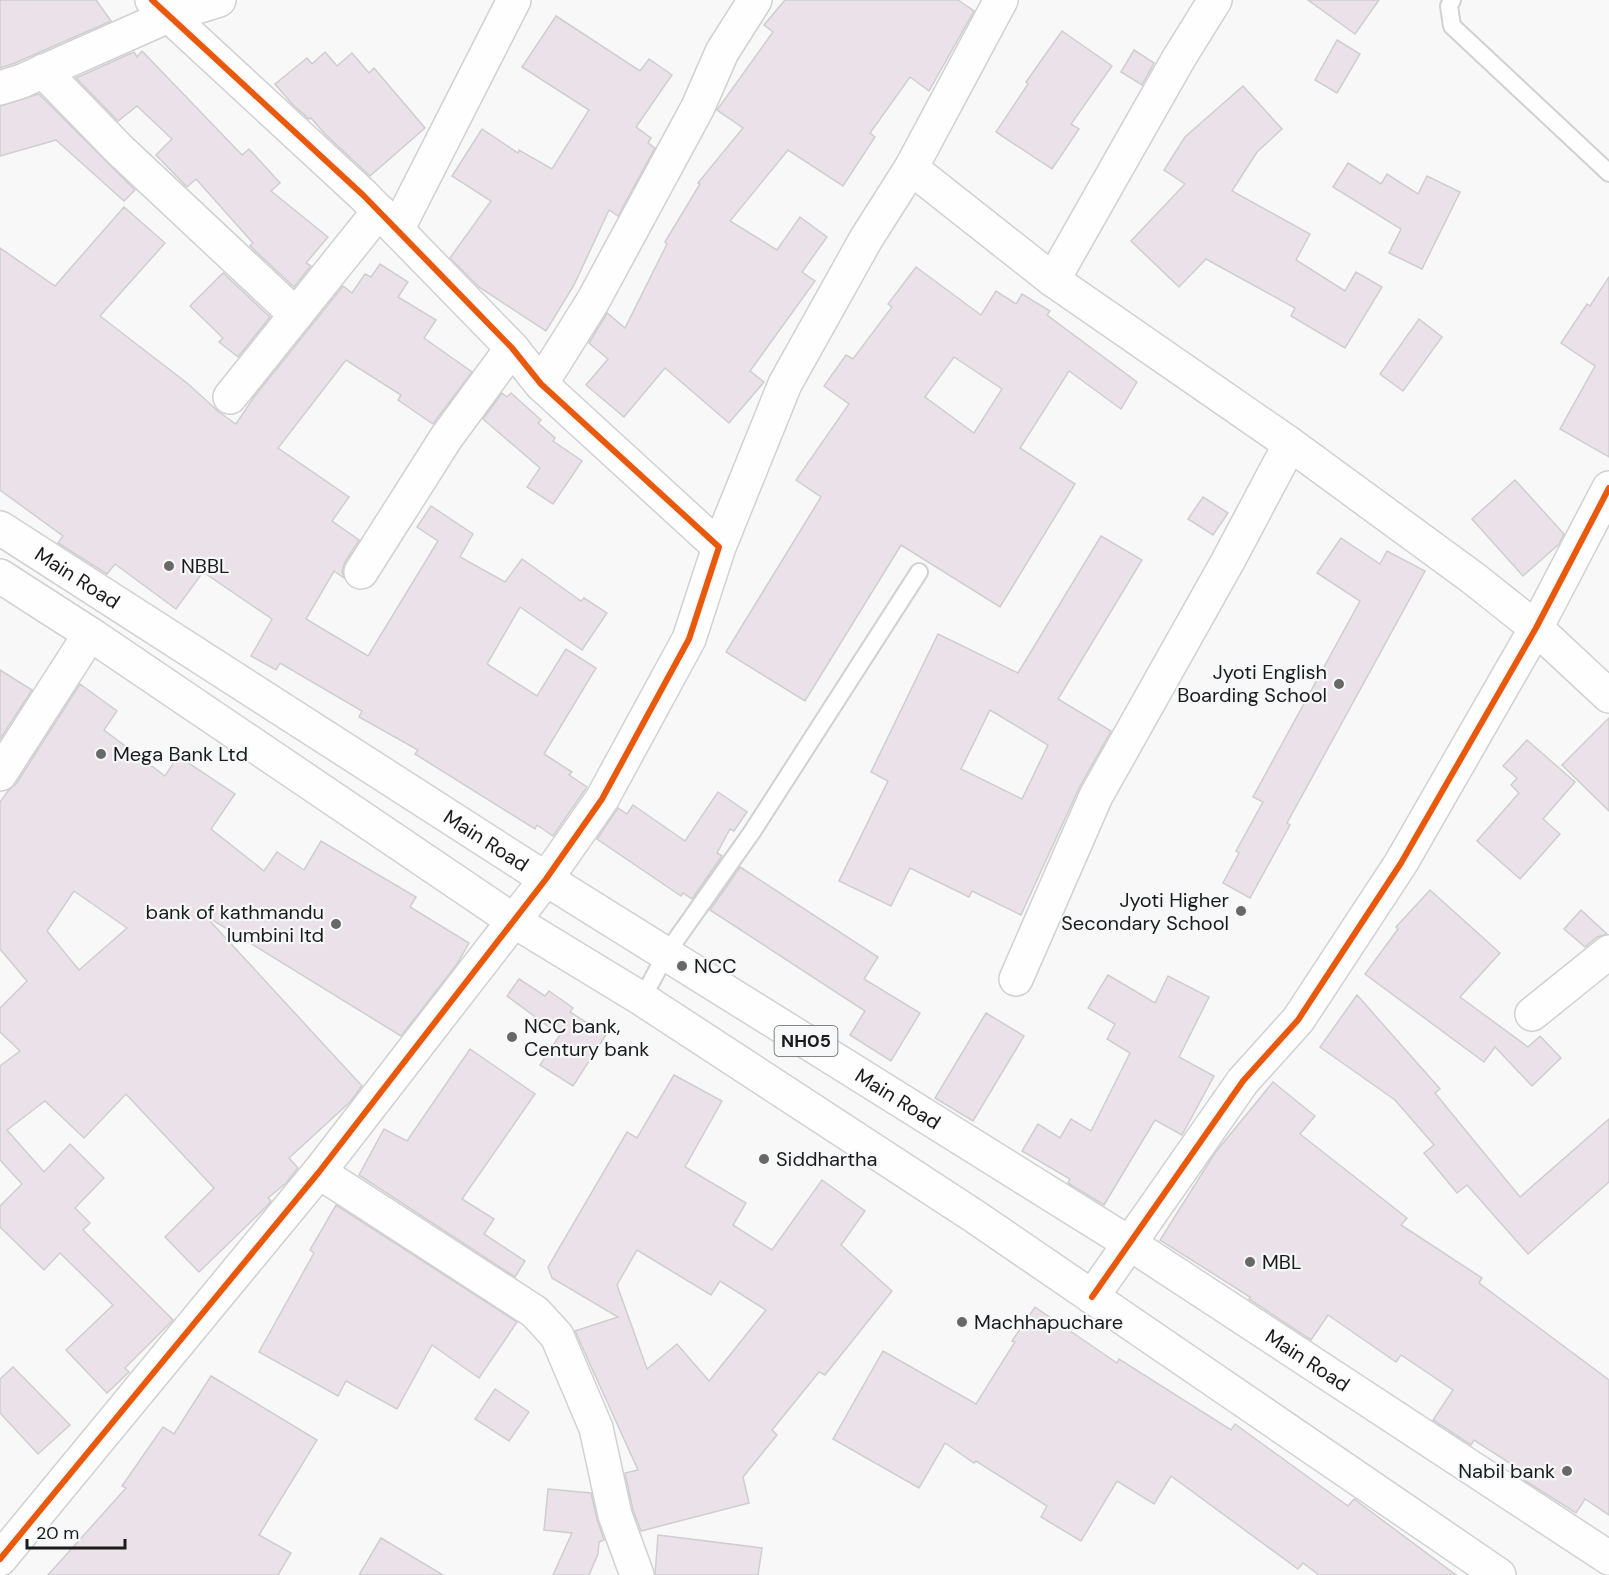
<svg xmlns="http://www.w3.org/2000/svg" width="1609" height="1575" viewBox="0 0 1609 1575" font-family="'DM Sans',sans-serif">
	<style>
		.building { fill: #ebe2e9; stroke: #cecece; stroke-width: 1.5; fill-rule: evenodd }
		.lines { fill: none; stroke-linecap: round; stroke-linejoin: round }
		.service-casing { stroke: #d1d1d2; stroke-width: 20 }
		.minor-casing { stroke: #d1d1d2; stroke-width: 36 }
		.primary-casing { stroke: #d1d1d2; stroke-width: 36 }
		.service { stroke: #fefefe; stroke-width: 16 }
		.minor { stroke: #fefefe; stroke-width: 33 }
		.primary { stroke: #fefefe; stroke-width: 33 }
		.cycleway-casing { stroke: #f7f8fa; stroke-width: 10 }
		.cycleway { stroke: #e8590c; stroke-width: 6 }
		.poi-dot { fill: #686869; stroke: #f7f8fa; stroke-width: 2 }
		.labels { text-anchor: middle; stroke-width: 4.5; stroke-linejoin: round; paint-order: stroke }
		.shield { fill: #f7f8fa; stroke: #5d5d5f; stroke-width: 1.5 }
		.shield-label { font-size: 18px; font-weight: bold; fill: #1b1b1c }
		.poi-label { font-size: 20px; fill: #1b1b1c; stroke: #f7f8fa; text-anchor: start }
		.street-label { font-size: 20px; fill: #1b1b1c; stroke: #f7f8fa }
	</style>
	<rect width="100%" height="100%" fill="#f8f8f9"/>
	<g class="building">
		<polygon points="0,0 96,0 111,21 15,63 0,68"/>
		<polygon points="785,0 958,0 974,11 929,91 910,77 870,133 875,137 843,186 788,150 730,221 777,250 800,217 827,237 802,272 815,281 750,371 764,382 729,423 665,368 624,417 586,385 608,359 589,343 607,313 625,328 667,244 665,242 700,184 698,183 743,128 717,110 773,32 764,25"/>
		<polygon points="1308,0 1379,0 1355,34"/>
		<polygon points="556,16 640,71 649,59 672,75 636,127 651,138 648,143 655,148 618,216 609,210 574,285 546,331 479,287 450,258 491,201 452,176 482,129 518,153 519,150 552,169 589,110 522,67"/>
		<polygon points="1062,31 1112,66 1071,124 1079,129 1052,169 996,132 1028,84 1026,82"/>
		<polygon points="1337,40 1360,54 1337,93 1315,80"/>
		<polygon points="1134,50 1154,63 1142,85 1121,72"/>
		<polygon points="142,51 242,155 249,149 280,183 271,191 328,237 306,263 311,266 294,287 250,246 253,243 196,179 187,187 156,155 172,139 137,106 118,121 76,78 134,52 137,57"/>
		<polygon points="325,52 337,66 352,53 369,73 374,68 425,128 370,176 325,134 311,118 309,119 293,105 275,84 307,58 312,64"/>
		<polygon points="1243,86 1282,129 1257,152 1232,191 1310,234 1296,260 1345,291 1356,272 1382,287 1345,348 1291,316 1295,308 1206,259 1179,287 1131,241 1185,184 1164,170 1185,137"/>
		<polygon points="39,94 135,190 124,201 56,140 0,156 0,106"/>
		<polygon points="1348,163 1381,184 1387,174 1418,194 1427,176 1460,192 1422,269 1389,253 1401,229 1333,187"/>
		<polygon points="124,207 165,243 100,316 187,383 219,412 236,424 254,397 343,286 352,293 365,274 371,277 380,264 408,282 398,297 436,320 424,338 472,372 433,424 398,400 401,395 346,360 278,448 349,497 332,521 359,540 345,562 342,571 344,578 334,571 306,619 368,656 438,541 417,527 431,506 473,534 460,557 505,582 522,559 581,601 584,598 607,613 582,650 520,607 487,664 537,696 566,649 596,668 544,754 572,772 569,775 587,787 553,836 537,825 535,829 415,754 418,750 359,717 362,711 280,663 276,670 251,656 272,619 203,572 176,609 115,564 107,574 58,543 63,536 0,490 0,248 55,286"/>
		<path d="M 916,267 L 981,315 L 996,291 L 1016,304 L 1022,294 L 1050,311 L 1047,315 L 1137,382 L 1121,409 L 1069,371 L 1020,448 L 1075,484 L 1000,607 L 901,545 L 805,701 L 726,652 L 821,497 L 796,480 L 849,404 L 824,386 L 846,355 L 853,359 L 892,307 L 888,304 ZM 954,357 L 1002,389 L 974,433 L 925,397 Z"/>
		<polygon points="223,273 270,317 238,357 219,342 223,338 190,306"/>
		<polygon points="1609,277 1609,457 1560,429 1595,366 1561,343 1587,304 1590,306"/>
		<polygon points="1419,319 1442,337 1403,391 1380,374"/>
		<polygon points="502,393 507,397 511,393 541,420 538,423 555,438 553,441 582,461 553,504 527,487 540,468 483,419"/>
		<polygon points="1515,480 1564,534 1559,544 1523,576 1472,519"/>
		<polygon points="1203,497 1228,513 1213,535 1188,519"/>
		<path d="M 1101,536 L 1142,560 L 1058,699 L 1111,731 L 1079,788 L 1021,915 L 972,891 L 969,897 L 910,868 L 891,906 L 839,881 L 888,781 L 871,772 L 938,634 L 1018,673 ZM 990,710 L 1048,745 L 1022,799 L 961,769 Z"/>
		<polygon points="1341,538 1380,564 1387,551 1425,571 1287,823 1290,825 1250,898 1223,883 1239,853 1236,851 1263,802 1253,797 1360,601 1317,573"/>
		<polygon points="0,670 32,690 0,739"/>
		<path d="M 80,684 L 117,711 L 104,730 L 165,776 L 178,756 L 235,794 L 211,829 L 264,871 L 277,852 L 304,870 L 321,841 L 416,897 L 410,907 L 469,943 L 457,964 L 401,1036 L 211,919 L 210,921 L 362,1086 L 350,1102 L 289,1158 L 298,1168 L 286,1183 L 268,1198 L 271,1201 L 267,1206 L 199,1272 L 165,1237 L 214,1188 L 126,1094 L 84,1138 L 45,1101 L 7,1130 L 44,1172 L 70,1144 L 104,1178 L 75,1208 L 90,1223 L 83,1230 L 173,1320 L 125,1368 L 129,1372 L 107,1393 L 66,1350 L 113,1305 L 60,1253 L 44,1270 L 0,1227 L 0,1206 L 22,1184 L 0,1160 L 0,1066 L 20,1051 L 0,1032 L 0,1008 L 27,981 L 0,949 L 0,802 L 8,791 L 16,784 ZM 74,891 L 127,928 L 79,970 L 47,931 Z"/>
		<polygon points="1609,718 1609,811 1562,765"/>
		<polygon points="1527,740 1575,782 1543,819 1560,834 1520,879 1477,841 1519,793 1511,785 1517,778 1503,766"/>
		<polygon points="718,792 747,812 734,831 730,829 717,853 722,856 692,899 683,893 681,896 597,839 618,808 627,814 633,805 685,841"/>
		<polygon points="740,867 878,957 864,979 920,1013 891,1061 850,1035 865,1011 710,910"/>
		<polygon points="1430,890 1500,953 1460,997 1528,1047 1540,1036 1561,1058 1532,1086 1495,1047 1484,1062 1365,974 1398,929 1396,927"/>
		<polygon points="1581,910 1607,934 1597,937 1585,947 1564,929"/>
		<polygon points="1108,975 1155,1003 1168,976 1209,997 1179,1057 1214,1076 1182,1135 1155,1120 1104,1205 1068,1183 1070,1179 1022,1151 1038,1124 1060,1138 1071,1119 1091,1131 1130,1053 1107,1039 1115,1024 1088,1008"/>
		<polygon points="519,979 545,996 549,991 573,1008 570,1012 606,1035 573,1086 540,1065 560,1035 507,996"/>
		<polygon points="1357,995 1440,1089 1435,1093 1520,1197 1609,1119 1609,1182 1528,1254 1467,1185 1457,1193 1424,1153 1434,1145 1395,1100 1320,1047"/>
		<polygon points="986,1013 1024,1036 973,1121 935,1098"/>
		<polygon points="470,1049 535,1094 462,1199 494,1219 484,1234 525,1261 515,1277 359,1175 384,1129 407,1141"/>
		<path d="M 674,1075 L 722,1101 L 685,1167 L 746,1203 L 733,1225 L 772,1250 L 822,1180 L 865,1211 L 841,1245 L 892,1291 L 825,1375 L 819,1372 L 772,1430 L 777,1435 L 743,1477 L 749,1503 L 641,1531 L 633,1510 L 625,1473 L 638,1470 L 575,1331 L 618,1317 L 552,1278 L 548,1267 L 627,1132 L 637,1138 ZM 637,1250 L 711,1295 L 720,1281 L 766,1310 L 709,1381 L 677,1344 L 647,1369 L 617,1285 Z"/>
		<polygon points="1273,1082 1315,1116 1300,1134 1407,1218 1401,1225 1482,1278 1479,1283 1609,1380 1609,1515 1585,1499 1576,1513 1524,1480 1528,1475 1474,1440 1471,1445 1433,1420 1453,1390 1401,1355 1396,1362 1328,1315 1311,1340 1249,1299 1250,1297 1160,1240 1215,1153"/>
		<polygon points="336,1205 517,1322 479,1378 432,1345 397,1409 346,1381 338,1396 259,1352 314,1253 310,1250"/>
		<polygon points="1035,1307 1117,1363 1119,1359 1231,1430 1235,1424 1348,1506 1354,1499 1456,1575 1319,1575 1303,1563 1298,1569 1171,1476 1154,1504 1117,1481 1081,1541 1041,1517 1047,1506 976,1461 974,1463 945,1443 919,1488 833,1439 883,1351 976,1404 1015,1342 1012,1341"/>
		<polygon points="13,1367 70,1425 38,1454 0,1413 0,1379"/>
		<polygon points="211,1376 317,1440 259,1535 291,1553 278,1575 48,1575 126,1488 122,1486 163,1427 174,1434"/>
		<polygon points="495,1389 529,1412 509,1441 475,1419"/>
		<polygon points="548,1489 591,1493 597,1519 604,1540 599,1542 598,1554 589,1575 553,1575 572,1533 544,1530"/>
		<polygon points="658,1535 762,1548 758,1575 655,1575"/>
		<polygon points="381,1538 443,1575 359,1575"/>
	</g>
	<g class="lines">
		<g class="service-casing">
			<g id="service">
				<polyline points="1452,0 1449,6 1452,26 1609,173"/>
				<polyline points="642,999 666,954 752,832 919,572"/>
			</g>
		</g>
		<g class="minor-casing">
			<g id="minor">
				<polyline points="43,71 120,150 296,315"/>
				<polyline points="0,88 22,81 168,16 219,0"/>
				<polyline points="911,168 1053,280 1290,444 1473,578 1536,628 1609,696"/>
				<polyline points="397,230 514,0"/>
				<polyline points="1053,280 1179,58 1215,0"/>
				<polyline points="541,384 593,301 698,107 722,52 755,0"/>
				<polyline points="230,397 379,211"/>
				<polyline points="719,547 785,384 866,239 911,168 1001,0"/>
				<polyline points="361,572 446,438 512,348"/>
				<polyline points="0,774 90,634"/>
				<polyline points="1016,979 1096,796 1228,561 1290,444"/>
				<polyline points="1532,1014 1609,952"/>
				<polyline points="319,1172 535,1312 557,1336 596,1428 615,1515 637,1575"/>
				<polyline points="1092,1297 1243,1081 1298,1020 1401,863 1536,628 1609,488"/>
				<polyline points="0,1559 319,1172 546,879 602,799 689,639 719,547 541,384 512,348 363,195 152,0"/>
			</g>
		</g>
		<g class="primary-casing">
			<g id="primary">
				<path id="s1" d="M 0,528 L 546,879 L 1129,1243 L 1609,1558"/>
				<polyline points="0,576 90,634 514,921 642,999 974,1216 1499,1575"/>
			</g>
		</g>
		<use href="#service" class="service"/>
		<use href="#minor" class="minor"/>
		<use href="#primary" class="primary"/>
		<g class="cycleway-casing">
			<g id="cycleway">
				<polyline points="1092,1297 1243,1081 1298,1020 1401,863 1536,628 1609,488"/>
				<polyline points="0,1559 319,1172 546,879 602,799 689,639 719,547 541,384 512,348 363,195 152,0"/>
			</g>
		</g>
		<use href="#cycleway" class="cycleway"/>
	</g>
	<g class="poi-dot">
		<circle cx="169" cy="566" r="6"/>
		<circle cx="1339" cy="684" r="6"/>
		<circle cx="101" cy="754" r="6"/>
		<circle cx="1241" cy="911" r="6"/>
		<circle cx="336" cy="924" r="6"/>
		<circle cx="682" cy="966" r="6"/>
		<circle cx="512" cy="1037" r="6"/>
		<circle cx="764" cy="1159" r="6"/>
		<circle cx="1250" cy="1262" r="6"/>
		<circle cx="962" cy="1322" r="6"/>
		<circle cx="1567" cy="1471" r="6"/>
	</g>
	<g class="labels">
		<rect class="shield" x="774.5" y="1026" width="63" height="30" rx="4.5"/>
		<g class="shield-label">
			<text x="806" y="1047">NH05</text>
		</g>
		<g class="poi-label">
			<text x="181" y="573">NBBL</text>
			<text x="1327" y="679" text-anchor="end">Jyoti English<tspan x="1327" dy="23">Boarding School</tspan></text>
			<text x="113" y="761">Mega Bank Ltd</text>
			<text x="1229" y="907" text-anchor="end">Jyoti Higher<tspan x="1229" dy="23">Secondary School</tspan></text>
			<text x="324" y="919" text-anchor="end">bank of kathmandu<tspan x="324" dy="23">lumbini ltd</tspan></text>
			<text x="694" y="973">NCC</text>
			<text x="524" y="1033">NCC bank,<tspan x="524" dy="23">Century bank</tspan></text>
			<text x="776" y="1166">Siddhartha</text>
			<text x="1262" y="1269">MBL</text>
			<text x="974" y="1329">Machhapuchare</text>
			<text x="1555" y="1478" text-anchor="end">Nabil bank</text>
		</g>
		<g class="street-label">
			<text dy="7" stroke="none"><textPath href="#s1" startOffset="92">Main Road</textPath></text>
			<text dy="7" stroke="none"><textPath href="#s1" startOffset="578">Main Road</textPath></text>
			<text dy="7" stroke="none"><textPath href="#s1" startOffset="1064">Main Road</textPath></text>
			<text dy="7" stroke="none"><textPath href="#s1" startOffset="1550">Main Road</textPath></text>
		</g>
	</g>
	<path d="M27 1539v9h98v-9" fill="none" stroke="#1b1b1c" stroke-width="3"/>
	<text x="36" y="1539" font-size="18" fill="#1b1b1c" stroke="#f7f8fa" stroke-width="4.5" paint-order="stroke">20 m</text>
</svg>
